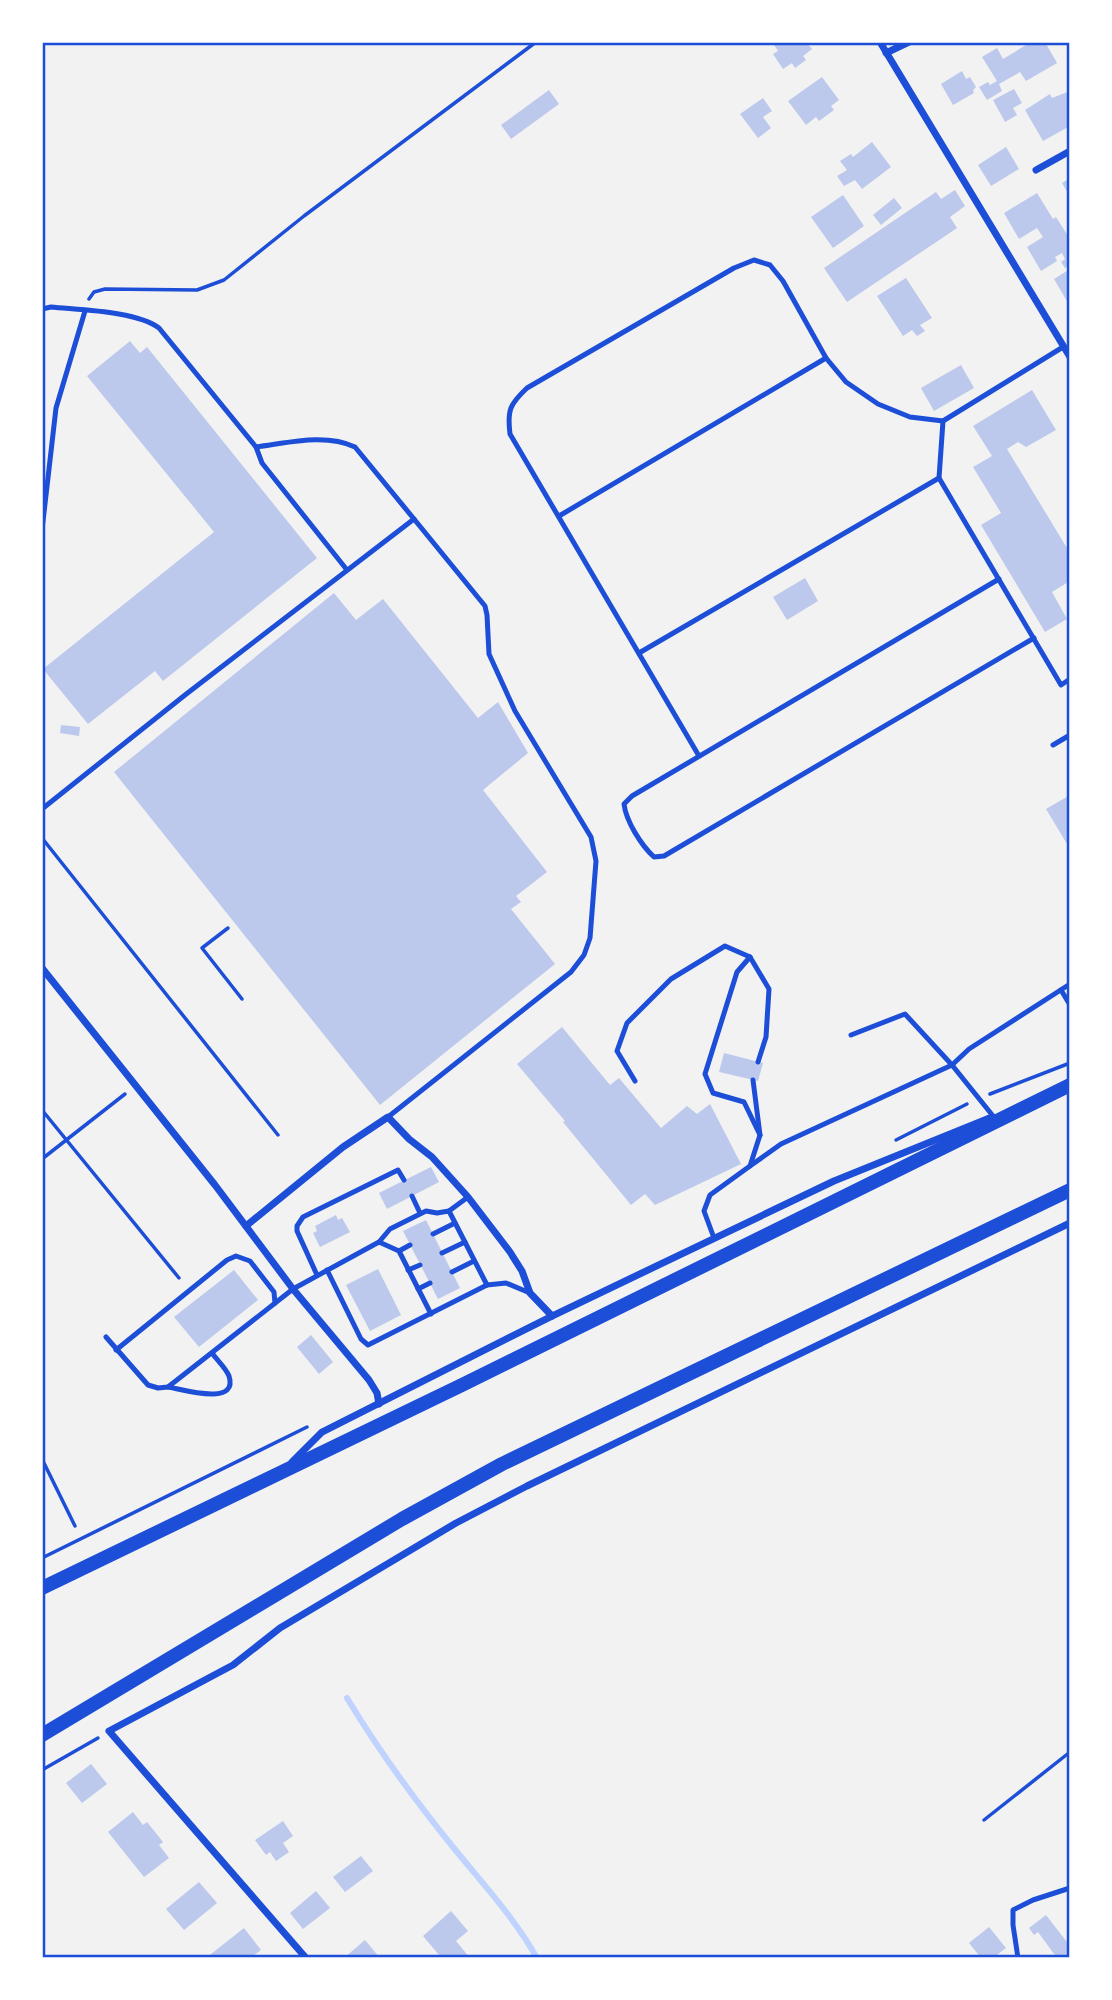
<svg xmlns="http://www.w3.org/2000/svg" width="1112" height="2000" viewBox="0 0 1112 2000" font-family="Lato,sans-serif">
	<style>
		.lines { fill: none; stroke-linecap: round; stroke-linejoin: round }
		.stream { stroke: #bfd3fe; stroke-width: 6 }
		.building { fill: #bdc9ec }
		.path { stroke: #1d4ed8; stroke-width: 3.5 }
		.service { stroke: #1d4ed8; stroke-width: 5 }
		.minor { stroke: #1d4ed8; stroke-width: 7 }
		.secondary { stroke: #1d4ed8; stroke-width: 14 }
		.neatline { fill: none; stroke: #1d4ed8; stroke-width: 2.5 }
	</style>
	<rect width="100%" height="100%" fill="#f2f2f2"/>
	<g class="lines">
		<path class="stream" d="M 347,1698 C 379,1751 414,1799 453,1847 C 482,1883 514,1917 537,1958"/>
	</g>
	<g class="building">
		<polygon points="772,42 806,42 812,49 803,56 806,60 795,68 792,63 783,69 773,54 778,51"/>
		<polygon points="1031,42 1045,42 1057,63 1026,81 1020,72 999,84 1002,91 987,100 979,87 988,82 990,85 997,81 982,57 997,48 1003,59"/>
		<polygon points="962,71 966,79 970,77 976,87 973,90 974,93 953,105 941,84"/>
		<polygon points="822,77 839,100 831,106 834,110 819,121 816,117 806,125 788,101"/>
		<polygon points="1014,89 1022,103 1013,108 1017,115 1005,122 993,100"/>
		<polygon points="549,90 559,104 511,139 501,125"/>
		<polygon points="1070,91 1070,126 1043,141 1025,110 1050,94 1052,98"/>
		<polygon points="763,98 772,111 763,117 771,128 758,138 740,114"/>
		<polygon points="872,142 891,167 862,189 855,180 844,186 837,176 847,170 840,161 851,154 853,157"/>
		<polygon points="1006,147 1019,169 991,186 978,165"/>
		<polygon points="1070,178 1070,197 1062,183"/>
		<polygon points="955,190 965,206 950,217 957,228 847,302 824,268 936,192 941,199"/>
		<polygon points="1037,193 1053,219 1056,217 1070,239 1070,265 1065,268 1061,262 1065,259 1062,253 1055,257 1057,261 1041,271 1027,247 1043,237 1037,228 1019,239 1004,213"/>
		<polygon points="843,195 864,226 833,248 811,217"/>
		<polygon points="894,198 902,208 881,225 873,215"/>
		<polygon points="1070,269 1070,302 1068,303 1054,279"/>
		<polygon points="906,278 932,318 920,325 925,331 917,336 912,330 903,336 877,296"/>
		<polygon points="130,341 140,353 147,347 317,558 163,681 155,671 88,724 43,669 214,532 87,376"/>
		<polygon points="961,365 974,388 934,411 921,388"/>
		<polygon points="1032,390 1056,430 1026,447 1018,442 1007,449 1067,548 1070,547 1070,581 1052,592 1067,619 1045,632 981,525 1001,513 973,467 992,456 973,426"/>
		<polygon points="805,578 818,601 787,620 773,597"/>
		<polygon points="334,593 356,620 383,599 478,718 498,702 528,753 483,790 547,872 516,896 521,902 511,909 555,964 380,1105 114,772"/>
		<polygon points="61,725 80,727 79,736 60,733"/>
		<polygon points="1070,795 1070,849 1046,809"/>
		<polygon points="562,1027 610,1085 619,1078 661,1128 687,1106 697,1114 710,1104 741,1164 655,1205 645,1194 631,1205 563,1122 565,1121 517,1064"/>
		<polygon points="724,1053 763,1063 758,1081 719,1072"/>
		<polygon points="431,1167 439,1182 387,1209 379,1193"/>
		<polygon points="336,1215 338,1220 342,1218 350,1232 320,1247 313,1233 317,1231 315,1226"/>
		<polygon points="426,1220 460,1288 438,1299 403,1231"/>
		<polygon points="378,1269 401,1315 370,1331 346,1285"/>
		<polygon points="234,1270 258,1300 199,1347 174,1317"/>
		<polygon points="311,1335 333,1362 319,1374 297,1347"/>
		<polygon points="91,1764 107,1784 82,1803 66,1783"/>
		<polygon points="133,1812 143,1825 147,1822 163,1842 159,1845 169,1858 144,1877 108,1832"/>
		<polygon points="283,1821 293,1836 283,1843 289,1852 276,1861 270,1852 266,1855 255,1840"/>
		<polygon points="361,1856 373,1871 345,1892 333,1877"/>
		<polygon points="199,1882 217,1903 184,1930 166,1909"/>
		<polygon points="316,1891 330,1908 303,1929 290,1913"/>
		<polygon points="451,1911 468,1931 456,1941 470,1958 436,1958 439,1955 423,1936"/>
		<polygon points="1046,1915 1070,1946 1070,1958 1057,1958 1038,1932 1034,1935 1029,1928"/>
		<polygon points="989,1927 1006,1948 993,1958 981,1958 969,1943"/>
		<polygon points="244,1928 261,1950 250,1958 206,1958"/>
		<polygon points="365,1940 380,1958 344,1958"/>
	</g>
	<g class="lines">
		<g class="path">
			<polyline points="89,299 94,292 105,289 197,290 224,280 304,216 536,42"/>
			<polyline points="42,838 278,1135"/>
			<polyline points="228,928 202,948 242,999"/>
			<polyline points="990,1094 1070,1063"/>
			<polyline points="42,1110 179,1278"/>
			<polyline points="896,1140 967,1104"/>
			<polyline points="42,1159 125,1094"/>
			<polyline points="42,1459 75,1526"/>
			<polyline points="42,1558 307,1427"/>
			<polyline points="42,1770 98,1738"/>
			<polyline points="984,1820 1070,1752"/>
		</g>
		<g class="service">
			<path d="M 42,309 L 51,307 C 80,310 137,311 159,328 L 256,447 L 262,463 L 347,570"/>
			<polyline points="1063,347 943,421 939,478 1061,685 1070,679"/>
			<polyline points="559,516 826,358"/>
			<polyline points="42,530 56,408 85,311"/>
			<path d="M 999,579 L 632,796 L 624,804 C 626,821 641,845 654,857 L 664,856 L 1034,638"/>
			<polyline points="639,653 939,478"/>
			<polyline points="1053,745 1070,735"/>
			<path d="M 699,756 L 510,434 C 507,410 510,404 527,388 L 734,268 L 754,260 L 770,265 L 783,281 L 826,358 L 846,382 L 878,404 L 910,417 L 943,421"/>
			<path d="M 42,809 L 185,695 L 414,519 L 355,447 C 325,433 288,443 256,447"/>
			<polyline points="750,957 737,972 705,1074 713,1093 744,1102 760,1135"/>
			<polyline points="1061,990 1070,1005"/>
			<polyline points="851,1035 905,1014 952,1065 969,1049 1070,984"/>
			<polyline points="635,1081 617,1051 627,1023 671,979 725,946 750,957 769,989 766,1037 758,1062"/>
			<polyline points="388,1117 571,972 584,955 590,938 596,861 591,837 515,711 489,654 487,615 485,606 414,519"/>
			<polyline points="750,1166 781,1144 952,1065 993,1116"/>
			<polyline points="412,1196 420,1213"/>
			<polyline points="449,1211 468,1197"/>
			<polyline points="433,1234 455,1223"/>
			<polyline points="714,1238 704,1211 710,1195 750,1166 760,1135 753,1080"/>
			<polyline points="379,1242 399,1251 431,1314"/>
			<polyline points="399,1251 410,1245"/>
			<polyline points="442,1253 465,1242"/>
			<polyline points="327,1270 361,1339 368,1345 487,1285"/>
			<polyline points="408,1270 420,1265"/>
			<polyline points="452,1272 474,1261"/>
			<polyline points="317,1275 297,1231 297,1226 303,1217 398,1170 404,1180"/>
			<polyline points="418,1289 430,1283"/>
			<polyline points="106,1337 148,1385 158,1388 168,1387 293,1289 379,1242 390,1229 426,1211 437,1213 449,1211 487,1285 506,1283 530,1293"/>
			<polyline points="116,1350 227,1260 236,1256 250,1261 274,1292 275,1303"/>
			<path d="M 168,1387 C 181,1389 239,1407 229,1376 C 226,1368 217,1360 212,1353"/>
			<polyline points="1018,1958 1013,1925 1013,1910 1033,1900 1070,1888"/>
		</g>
		<g class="minor">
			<polyline points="880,42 1070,357"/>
			<polyline points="886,53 909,42"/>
			<polyline points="1036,170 1070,151"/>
			<polyline points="42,968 215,1185 293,1289 369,1380 377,1393 379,1404"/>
			<polyline points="246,1226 343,1147 388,1117 409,1139 432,1157 468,1197 510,1252 522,1271 530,1293 552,1316"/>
			<polyline points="292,1462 322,1432 552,1316 834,1181 992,1117"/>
			<polyline points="306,1958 109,1731 233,1665 280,1628 456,1523 527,1486 1070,1223"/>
		</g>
		<g class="secondary">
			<polyline points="42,1588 464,1384 1070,1085"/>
			<polyline points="42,1735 402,1519 502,1464 1070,1190"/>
		</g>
	</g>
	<rect width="1112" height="2000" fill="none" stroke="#ffffff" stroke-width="88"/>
	<rect x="44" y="44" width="1024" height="1912" class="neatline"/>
</svg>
